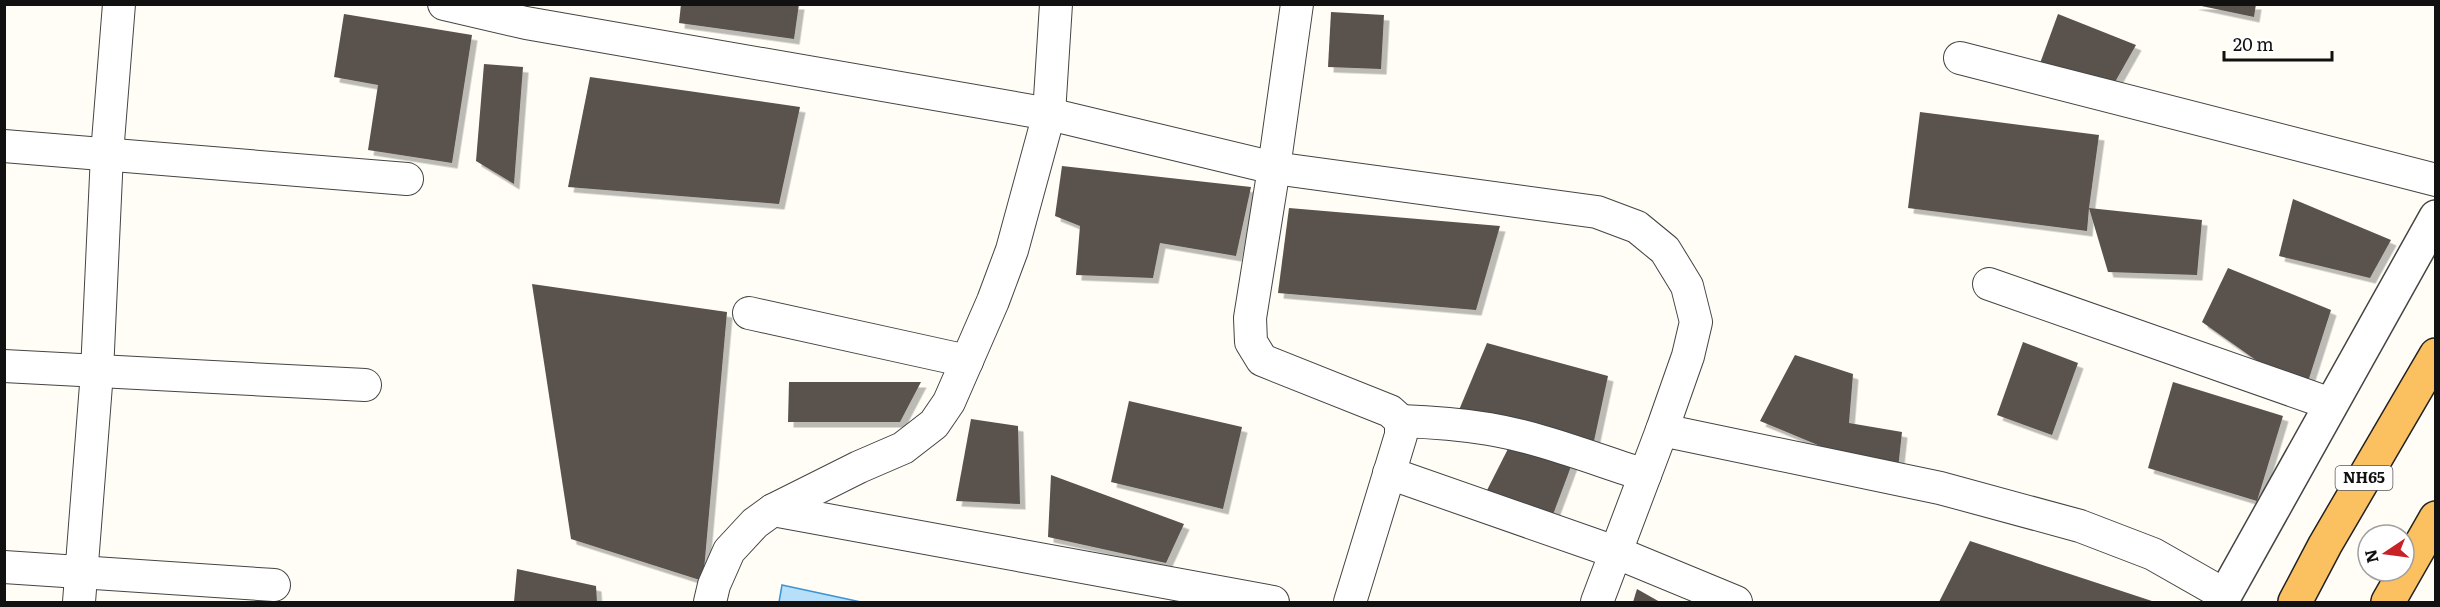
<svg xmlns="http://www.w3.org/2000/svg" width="2440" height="607" viewBox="0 0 2440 607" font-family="Literata,serif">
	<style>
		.water { fill: #b7dff9; stroke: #3b93d3; stroke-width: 1.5 }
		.building { fill: #5a524d; filter: url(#shadow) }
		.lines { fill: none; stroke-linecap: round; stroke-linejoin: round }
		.minor-casing { stroke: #444; stroke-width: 34 }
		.tertiary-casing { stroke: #444; stroke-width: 36 }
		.trunk-casing { stroke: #222; stroke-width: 36 }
		.minor { stroke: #fff; stroke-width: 32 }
		.tertiary { stroke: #fff; stroke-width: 33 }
		.trunk { stroke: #fbc060; stroke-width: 33 }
		.labels { text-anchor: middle; stroke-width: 6; stroke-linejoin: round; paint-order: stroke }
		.shield { fill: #fff; stroke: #585858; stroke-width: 1.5 }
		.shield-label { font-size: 15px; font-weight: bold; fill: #111 }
	</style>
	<defs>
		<filter id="shadow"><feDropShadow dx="5.5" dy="5.5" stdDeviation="0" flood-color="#0004"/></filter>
	</defs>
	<rect width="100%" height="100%" fill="#fffdf5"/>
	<polygon class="water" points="782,585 861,602 779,602"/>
	<g class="building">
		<polygon points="681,4 799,4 794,39 679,23"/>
		<polygon points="2192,4 2256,4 2254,17"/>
		<polygon points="1331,12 1384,15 1381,69 1328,67"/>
		<polygon points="344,14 472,35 452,163 368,150 378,85 334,77"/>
		<polygon points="2058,14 2136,45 2107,96 2035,77"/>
		<polygon points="484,64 523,67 514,184 476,161"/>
		<polygon points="590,77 800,107 779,204 568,187"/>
		<polygon points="1920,112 2099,135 2089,208 2202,220 2197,275 2108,272 2089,208 2087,231 1908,208"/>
		<polygon points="1062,166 1251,187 1236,256 1160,243 1153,278 1076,275 1080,226 1055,216"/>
		<polygon points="2293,199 2391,240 2370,278 2279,256"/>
		<polygon points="1289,208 1500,226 1476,310 1278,293"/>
		<polygon points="2228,268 2331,310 2304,394 2202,322"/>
		<polygon points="532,284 727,312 703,581 571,539"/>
		<polygon points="2023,342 2078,363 2052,435 1997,415"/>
		<polygon points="1487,343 1608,376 1594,441 1459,410"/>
		<polygon points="1795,355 1853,374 1849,423 1902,432 1897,478 1760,421"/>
		<polygon points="789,382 921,382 900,422 788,422"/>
		<polygon points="2173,382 2283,416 2257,501 2148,468"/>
		<polygon points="1129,401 1242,427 1223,509 1111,482"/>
		<polygon points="971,419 1018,426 1020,504 956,501"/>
		<polygon points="1515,435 1576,453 1548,528 1480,504"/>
		<polygon points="1051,475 1184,524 1166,563 1048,537"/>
		<polygon points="1970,541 2155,602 1939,602"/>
		<polygon points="517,569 596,586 597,602 514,602"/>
		<polygon points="1637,589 1660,602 1633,602"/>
	</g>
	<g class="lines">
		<g class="minor-casing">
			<g id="minor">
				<polyline points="444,4 526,23 1049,114 1274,168 1597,212 1637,227 1665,250 1687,286 1696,322 1688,356 1662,430 1597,602"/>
				<polyline points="1297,4 1274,168 1250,318 1251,342 1262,360 1390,411 1401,421 1401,435 1350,602"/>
				<polyline points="1960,58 2436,180"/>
				<polyline points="4,146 407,179"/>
				<polyline points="1989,284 2331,404"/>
				<polyline points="749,313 967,361"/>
				<polyline points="4,366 365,385"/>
				<path d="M 1401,421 C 1430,422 1459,424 1489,429 C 1542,438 1594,459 1645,475"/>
				<polyline points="1662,430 1940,488 2080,526 2153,554 2225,595"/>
				<polyline points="1389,473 1615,552 1736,602"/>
				<polyline points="773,510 1273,602"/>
				<polyline points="4,567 274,585"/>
				<polyline points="79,602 97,372 107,154 119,4"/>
				<polyline points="710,602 714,585 729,551 755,523 773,510 859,467 903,448 934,424 949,402 993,301 1012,250 1049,114 1056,4"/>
			</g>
		</g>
		<g class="tertiary-casing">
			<polyline id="tertiary" points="2221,602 2436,217"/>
		</g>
		<g class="trunk-casing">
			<g id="trunk">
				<polyline points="2295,602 2325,545 2436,355"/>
				<polyline points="2388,602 2436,518"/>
			</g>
		</g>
		<use href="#minor" class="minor"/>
		<use href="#tertiary" class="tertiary"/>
		<use href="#trunk" class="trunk"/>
	</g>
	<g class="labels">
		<rect class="shield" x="2335.5" y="466" width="57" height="24" rx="4.5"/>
		<g class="shield-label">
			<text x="2364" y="483">NH65</text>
		</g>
	</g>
	<rect width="2440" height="607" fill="none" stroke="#111111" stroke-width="12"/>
	<g transform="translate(2386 553) rotate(257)"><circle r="28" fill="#ffffff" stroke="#a0a0a0" stroke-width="1.5"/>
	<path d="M0-4.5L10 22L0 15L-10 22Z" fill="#c82126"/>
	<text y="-9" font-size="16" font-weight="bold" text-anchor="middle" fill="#111111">N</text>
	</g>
	<path d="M2224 51v9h108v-9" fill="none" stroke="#111111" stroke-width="3"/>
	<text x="2233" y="51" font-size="18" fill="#111111" stroke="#ffffff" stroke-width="4.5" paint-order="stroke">20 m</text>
</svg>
